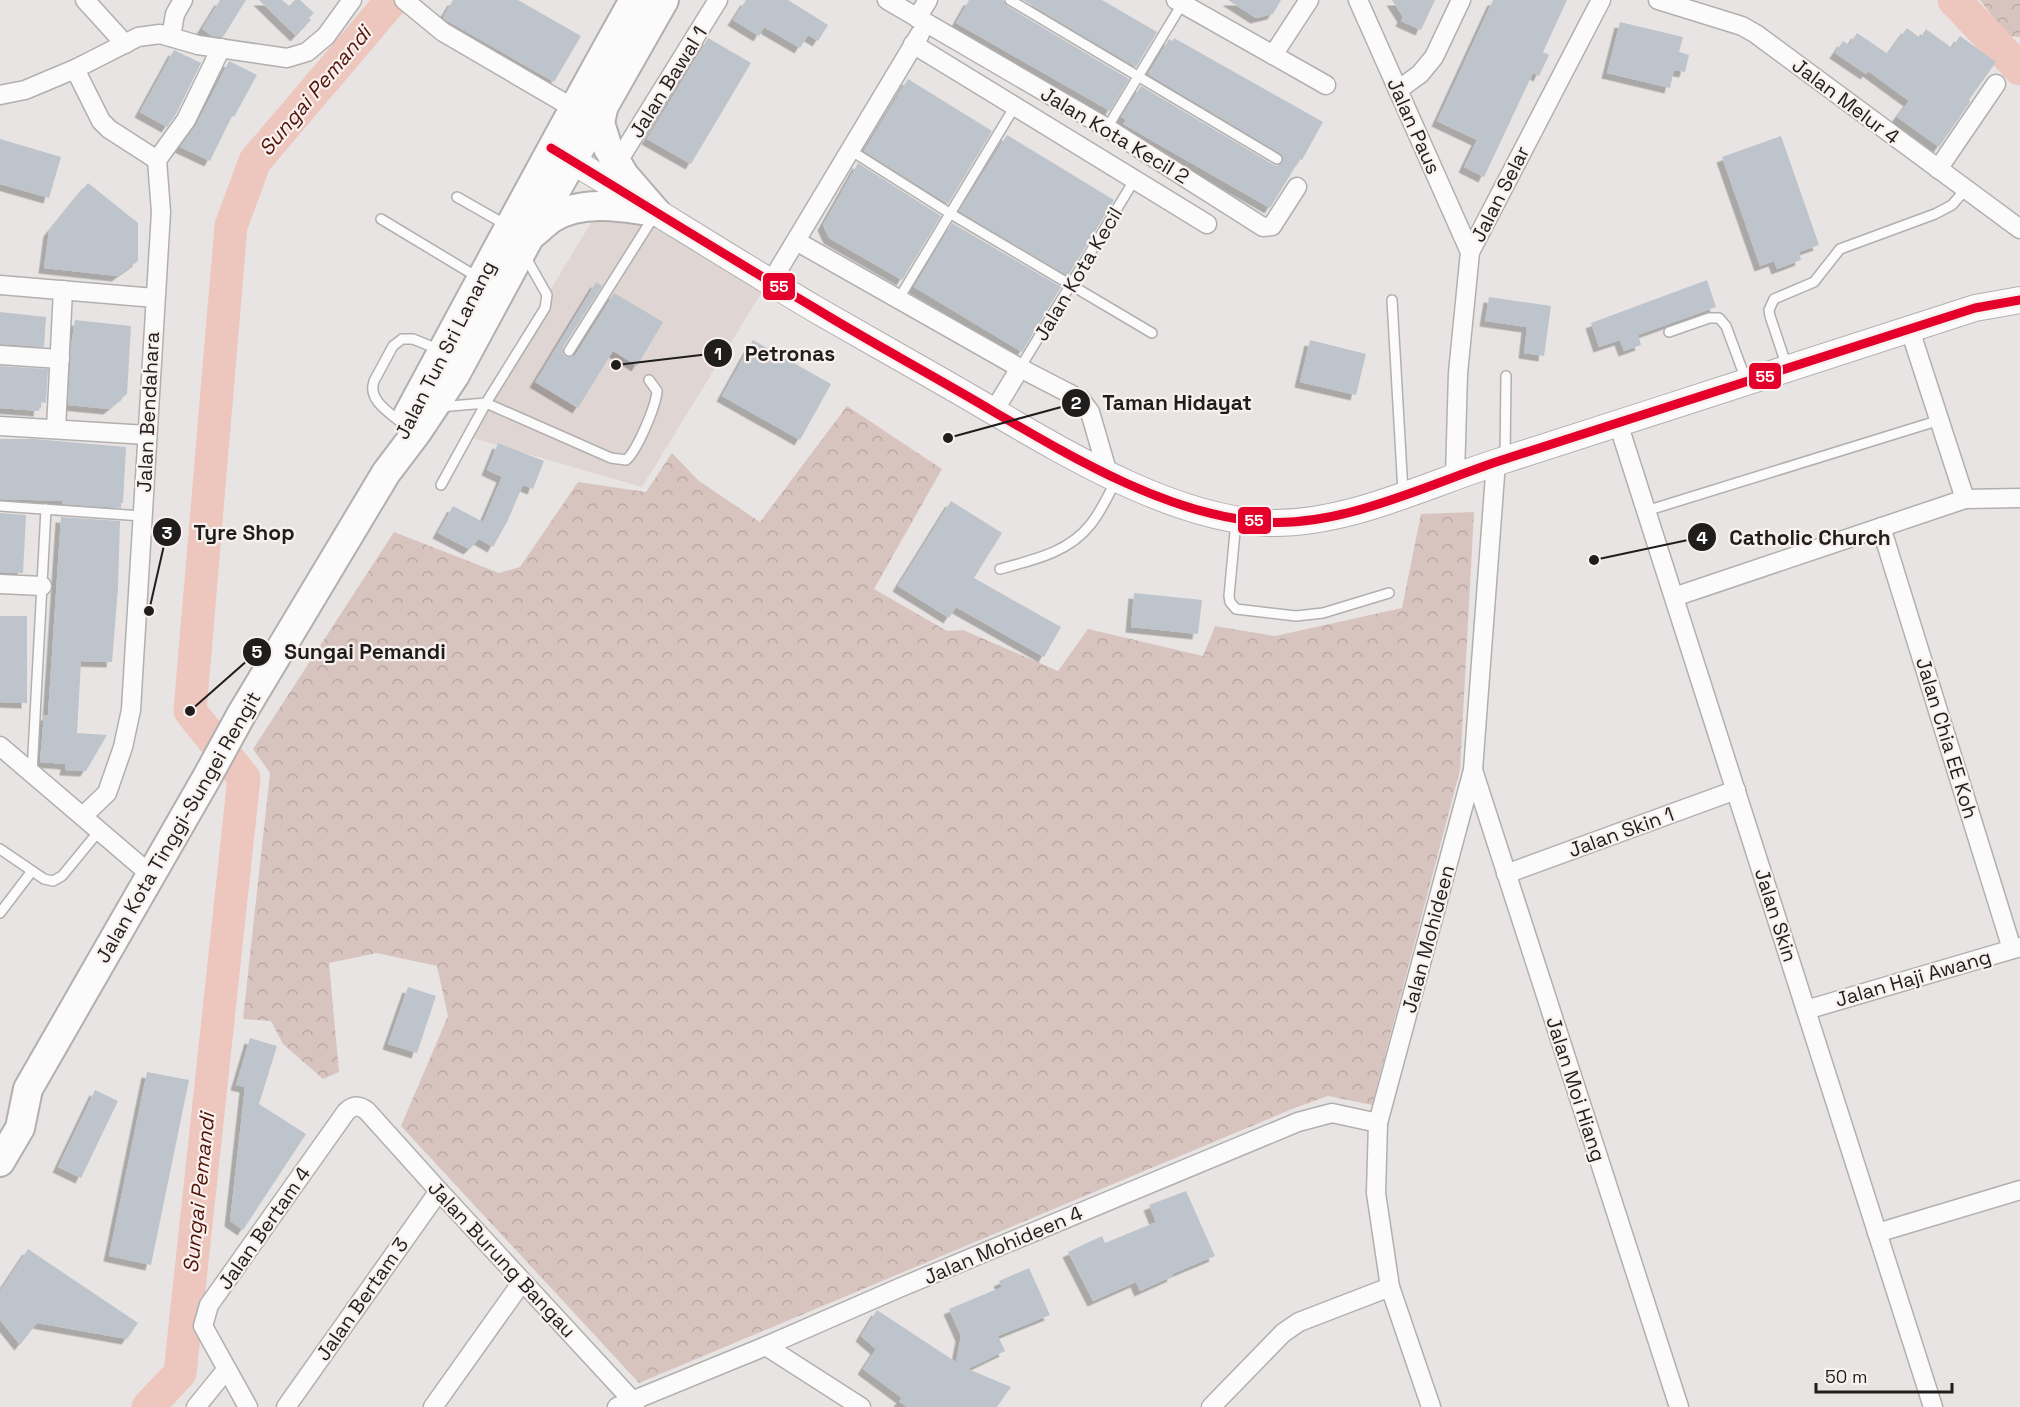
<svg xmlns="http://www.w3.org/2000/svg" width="2020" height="1407" viewBox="0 0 2020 1407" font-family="'Space Grotesk',sans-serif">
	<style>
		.built { fill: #dfd5d3 }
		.forest { fill: url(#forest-crowns) }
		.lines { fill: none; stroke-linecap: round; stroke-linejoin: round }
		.river { stroke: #edc6bd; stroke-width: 33 }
		.building { fill: #bec4cb; filter: url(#shadow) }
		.lane-casing { stroke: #b2afaf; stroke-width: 12 }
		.street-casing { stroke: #b2afaf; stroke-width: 21 }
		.secondary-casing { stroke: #b2afaf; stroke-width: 28 }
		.primary-casing { stroke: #b2afaf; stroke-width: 32 }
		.lane { stroke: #fcfbfb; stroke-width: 9 }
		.street { stroke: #fcfbfb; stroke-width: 18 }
		.secondary { stroke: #fcfbfb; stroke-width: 26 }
		.primary { stroke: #fcfbfb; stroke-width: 28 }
		.bus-1-casing { stroke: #f8f1ef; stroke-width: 14 }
		.bus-1 { stroke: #e4002b; stroke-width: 9 }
		.labels { text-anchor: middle; stroke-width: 4.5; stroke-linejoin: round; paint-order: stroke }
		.street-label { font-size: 20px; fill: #201e1d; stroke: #f8f1ef }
		.water-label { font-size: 21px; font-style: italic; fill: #541508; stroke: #f8f1ef }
		.leader { fill: none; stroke: #201e1d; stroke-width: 2 }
		.callout-dot { fill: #201e1d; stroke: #f8f1ef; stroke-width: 2 }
		.mark-label { font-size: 18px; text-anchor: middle; font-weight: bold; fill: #fff }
		.callout-label { font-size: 21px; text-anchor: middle; font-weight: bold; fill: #201e1d; stroke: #f8f1ef; stroke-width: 4.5; stroke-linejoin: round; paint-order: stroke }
		.line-badge { stroke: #f8f1ef; stroke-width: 2 }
		.badge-label { font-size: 16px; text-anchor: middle; font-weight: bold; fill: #fff }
	</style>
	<defs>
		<pattern id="forest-crowns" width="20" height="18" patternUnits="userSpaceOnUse" patternTransform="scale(1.5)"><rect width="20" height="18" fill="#d8c4bf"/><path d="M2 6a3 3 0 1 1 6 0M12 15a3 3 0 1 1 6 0" fill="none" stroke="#b9a8a4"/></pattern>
		<filter id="shadow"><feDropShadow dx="-5.5" dy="5.5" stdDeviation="0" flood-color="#0004"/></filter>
	</defs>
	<rect width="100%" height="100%" fill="#e8e4e4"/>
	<polygon class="built" points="597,213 656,227 762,292 642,487 462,435"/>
	<g class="forest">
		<polygon points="1980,0 2020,0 2020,37 2007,36"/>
		<polygon points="847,406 942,469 874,589 947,631 963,630 1058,671 1088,629 1203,656 1215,626 1275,636 1402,608 1421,514 1474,512 1460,770 1372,1105 1328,1096 1292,1109 639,1383 401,1126 448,1016 437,966 377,953 329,963 339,1072 323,1079 283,1044 271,1021 243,1019 270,773 253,749 394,532 499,573 520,567 578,482 646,492 672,453 699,481 760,522"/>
	</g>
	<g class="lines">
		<g class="river">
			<polyline points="1954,0 2020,69"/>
			<polyline points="148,1407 180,1373 244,778 190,711 231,226 255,161 392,0"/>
		</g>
	</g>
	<g class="building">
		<polygon points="220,0 246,0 223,37 212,36 202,29"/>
		<polygon points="259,0 282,0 289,6 295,0 300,0 314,13 309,18 311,20 296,36"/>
		<polygon points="453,0 518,0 581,36 554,82 444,19 443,17"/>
		<polygon points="746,0 788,0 828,25 818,41 808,35 800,48 764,27 759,36 733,20"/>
		<polygon points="969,0 1003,0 1007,6 1129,79 1110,111 956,23"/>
		<polygon points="1023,0 1102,0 1157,32 1136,67"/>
		<polygon points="1228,0 1281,0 1273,14 1256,18"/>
		<polygon points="1392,0 1435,0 1421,30 1401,21 1403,17"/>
		<polygon points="1493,0 1567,0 1543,52 1549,55 1539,76 1533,73 1484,177 1464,167 1477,140 1437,121"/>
		<polygon points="1620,22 1683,37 1679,52 1689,55 1685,72 1674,70 1670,88 1607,73"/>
		<polygon points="1907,28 1920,38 1926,29 1952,48 1960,36 1996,62 1969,100 1970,102 1939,147 1897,117 1909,101 1868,71 1866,74 1835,53 1843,41 1849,45 1857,33 1888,54"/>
		<polygon points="708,38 751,63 691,164 647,139"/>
		<polygon points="1174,38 1323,122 1302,160 1300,159 1270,208 1123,124 1126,120 1121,117 1141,86 1274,165 1277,166 1282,163 1284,159 1280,153 1148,74 1169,39 1173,41"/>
		<polygon points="174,50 201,63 176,114 167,127 140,112"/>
		<polygon points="229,61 257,75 234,117 232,116 210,161 180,147 196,125"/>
		<polygon points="908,79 992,131 948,204 864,151"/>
		<polygon points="1007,135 1114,200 1068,276 959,211"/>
		<polygon points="1781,136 1819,245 1799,252 1801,260 1777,269 1774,261 1760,266 1722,157"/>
		<polygon points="0,139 61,157 49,198 0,184"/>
		<polygon points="858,163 941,216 902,280 829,238 823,225"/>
		<polygon points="88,183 138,223 138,261 117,276 44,268 49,231"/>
		<polygon points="952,223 1061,287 1022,352 914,287"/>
		<polygon points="1707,280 1716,307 1638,335 1641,345 1624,351 1620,340 1599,347 1591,323"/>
		<polygon points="596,282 602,286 563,347 563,354 566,357 572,357 575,355 614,293 663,322 637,366 613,351 578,408 535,382"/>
		<polygon points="1489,297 1551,306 1544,356 1524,353 1527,327 1485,321"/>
		<polygon points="0,312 46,317 44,347 0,344"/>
		<polygon points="75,320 131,326 127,394 109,409 68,405 71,347"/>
		<polygon points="753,340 831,384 800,440 722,396"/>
		<polygon points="1310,340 1366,354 1356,395 1300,382"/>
		<polygon points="0,366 48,369 46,403 40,402 39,411 0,408"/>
		<polygon points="0,439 35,439 126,447 123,503 121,503 121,508 62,504 62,501 0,499"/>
		<polygon points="498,443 544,461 533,489 523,485 507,522 493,547 479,539 469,549 438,533 453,506 483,522 502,477 487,470"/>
		<polygon points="951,501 1002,533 974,578 1061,627 1044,657 956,607 949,618 898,586"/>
		<polygon points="0,513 26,515 23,573 0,572"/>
		<polygon points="61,517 120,521 118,588 112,662 81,661 77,733 107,735 86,771 65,770 66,764 40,762 44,715 48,715"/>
		<polygon points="1134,593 1202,600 1198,634 1131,627"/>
		<polygon points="0,616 27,616 27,703 0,702"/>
		<polygon points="408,987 436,996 417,1053 388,1044"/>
		<polygon points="250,1038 277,1046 259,1104 306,1134 243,1230 230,1221 245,1087 236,1085"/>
		<polygon points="147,1072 189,1080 151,1265 109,1256"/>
		<polygon points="95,1090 118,1101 81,1178 58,1167"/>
		<polygon points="1186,1191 1215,1256 1172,1274 1173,1276 1140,1291 1136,1282 1093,1301 1068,1252 1102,1236 1105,1243 1156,1222 1149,1205"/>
		<polygon points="28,1249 138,1323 127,1339 37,1323 20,1345 0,1320 0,1291"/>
		<polygon points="1029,1268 1050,1315 998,1336 1005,1351 968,1369 1011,1387 997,1407 907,1407 899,1401 902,1398 863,1369 876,1349 861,1336 877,1310 956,1362 961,1336 949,1309 1002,1287 999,1281"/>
	</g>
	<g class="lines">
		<g class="lane-casing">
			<g id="lane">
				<polyline points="1010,0 1277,159"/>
				<polyline points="1107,128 1182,4"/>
				<polyline points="850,150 951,214 1152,333"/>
				<polyline points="457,197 508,226"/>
				<polyline points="381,219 479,278"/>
				<polyline points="898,300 1015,106"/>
				<polyline points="1392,300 1403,492"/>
				<polyline points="1669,332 1709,318 1719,318 1726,326 1746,380"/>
				<polyline points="569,351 654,216"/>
				<polyline points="1787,367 1770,316 1769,310 1774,299 1814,282 1840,249 1935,214 1952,205 1965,190"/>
				<polyline points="1020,368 1135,179"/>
				<polyline points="439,407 486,403 545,308 547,295 525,256"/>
				<path d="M 402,423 C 390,413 367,400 374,381 L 393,346 L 402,339 L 413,339 L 440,350"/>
				<polyline points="1505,457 1506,376"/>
				<path d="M 441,485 L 486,403 L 611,458 L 626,460 C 637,451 656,406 657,391 L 649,380"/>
				<polyline points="0,506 142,516"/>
				<polyline points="1646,511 1940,420"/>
				<polyline points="1236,521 1229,596 1230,602 1236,609 1296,616 1323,613 1389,593"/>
				<path d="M 1000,569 C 1032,560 1068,553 1090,525 C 1101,512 1108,495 1116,481"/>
				<polyline points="32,773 46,509"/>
				<polyline points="0,849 44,879 53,881 62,876 99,831"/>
				<polyline points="0,913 32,871"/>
			</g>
		</g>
		<g class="street-casing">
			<g id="street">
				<polyline points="85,0 125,44"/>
				<polyline points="404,0 443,32 573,108"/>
				<polyline points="887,0 1107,128 1263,227 1272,226 1297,187"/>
				<polyline points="1176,0 1326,85"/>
				<polyline points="1358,0 1470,252"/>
				<polyline points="1658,0 1742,26 1756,34 2020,229"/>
				<polyline points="917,18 928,0"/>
				<polyline points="171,37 175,14 183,0"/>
				<polyline points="913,44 1207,224"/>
				<polyline points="1273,55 1309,0"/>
				<polyline points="75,69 101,121 109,129 157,160"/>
				<polyline points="1398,90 1420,74 1434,57 1461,0"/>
				<polyline points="0,95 25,90 75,69 138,37 160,34 198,45 287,58 307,52 326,36 352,0"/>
				<polyline points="617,163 718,0"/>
				<polyline points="1938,169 1996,84"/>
				<polyline points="796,241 1020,368 1080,399 1090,412 1108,474"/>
				<polyline points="771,282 920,34"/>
				<polyline points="0,285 155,298"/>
				<polyline points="1910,330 1965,499"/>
				<polyline points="0,355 60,359"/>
				<polyline points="994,411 1020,368"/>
				<polyline points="1618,423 1933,1407"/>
				<polyline points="0,426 147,435"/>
				<polyline points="56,429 63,290"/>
				<polyline points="1455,476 1458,373 1470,252 1601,0"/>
				<polyline points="1881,527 2012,949"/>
				<polyline points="0,584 42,586"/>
				<polyline points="1674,597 1965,499 2020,498"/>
				<polyline points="0,746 151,875"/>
				<polyline points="1473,770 1679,1407"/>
				<polyline points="83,816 107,793 123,747 131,710 161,212 157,160 186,120 221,48"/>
				<polyline points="1506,874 1736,790"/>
				<polyline points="1806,1010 2020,947"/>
				<polyline points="1877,1233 2020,1190"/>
				<polyline points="766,1346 861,1407"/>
				<polyline points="196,1407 226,1370"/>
				<path d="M 248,1407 L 203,1326 L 209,1305 L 346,1112 C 353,1105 359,1105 367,1111 L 439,1191 L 632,1400 L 635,1407"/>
				<polyline points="286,1407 439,1191"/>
				<polyline points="433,1407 522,1282"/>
				<polyline points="617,1407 766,1346 899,1288 1298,1122 1332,1113 1378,1123"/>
				<polyline points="1211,1407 1283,1333 1299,1322 1390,1287"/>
				<polyline points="1431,1407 1390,1287 1376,1193 1378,1123 1473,770 1496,462"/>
			</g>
		</g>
		<g class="secondary-casing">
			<path id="secondary" d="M 556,151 C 643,203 728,257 815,309 C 860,335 905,360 950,386 C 1041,438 1163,519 1269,523 C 1348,525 1427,484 1501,461 C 1659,410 1817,360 1975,308 L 2020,300"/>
		</g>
		<g class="primary-casing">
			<g id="primary">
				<polyline points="604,104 600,123 608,148 624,175 656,212"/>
				<path d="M 534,233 C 540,228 546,222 552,218 C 583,199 623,207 656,212"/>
				<path d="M 408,415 C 483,276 557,137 634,0"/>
				<polyline points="0,1162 20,1128 28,1089 206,779 241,715 386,473 417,432 455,375 530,236 664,0"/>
			</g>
		</g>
		<use href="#lane" class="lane"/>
		<use href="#street" class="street"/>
		<use href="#secondary" class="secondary"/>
		<use href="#primary" class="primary"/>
		<g class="bus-1-casing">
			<path id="bus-1" d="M 551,148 C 640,202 728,257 818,310 C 862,337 908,362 953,388 C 1046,441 1158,516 1266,522 C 1342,527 1427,485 1499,461 C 1658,410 1817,360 1975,308 L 2020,300"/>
		</g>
		<use href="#bus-1" class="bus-1"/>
	</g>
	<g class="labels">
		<g class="street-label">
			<text transform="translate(668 82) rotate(-58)" y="7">Jalan Bawal 1</text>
			<text transform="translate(1846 101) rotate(37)" y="7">Jalan Melur 4</text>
			<text transform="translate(1414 126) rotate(66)" y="7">Jalan Paus</text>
			<text transform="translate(1115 135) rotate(31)" y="7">Jalan Kota Kecil 2</text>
			<text transform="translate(1500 194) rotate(-63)" y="7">Jalan Selar</text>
			<text transform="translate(1078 274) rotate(-59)" y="7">Jalan Kota Kecil</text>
			<text transform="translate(445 350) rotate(-63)" y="7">Jalan Tun Sri Lanang</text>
			<text transform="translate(148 412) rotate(-87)" y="7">Jalan Bendahara</text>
			<text transform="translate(1947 738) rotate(73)" y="7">Jalan Chia EE Koh</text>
			<text transform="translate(178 827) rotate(-60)" y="7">Jalan Kota Tinggi-Sungei Rengit</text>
			<text transform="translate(1621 832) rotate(-20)" y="7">Jalan Skin 1</text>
			<text transform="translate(1776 915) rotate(72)" y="7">Jalan Skin</text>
			<text transform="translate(1428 939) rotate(-75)" y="7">Jalan Mohideen</text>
			<text transform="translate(1913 978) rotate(-16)" y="7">Jalan Haji Awang</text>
			<text transform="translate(1576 1089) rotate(72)" y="7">Jalan Moi Hiang</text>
			<text transform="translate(264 1228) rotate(-55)" y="7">Jalan Bertam 4</text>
			<text transform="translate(1003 1245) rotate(-23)" y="7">Jalan Mohideen 4</text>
			<text transform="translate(502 1259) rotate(47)" y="7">Jalan Burung Bangau</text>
			<text transform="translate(362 1299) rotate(-55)" y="7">Jalan Bertam 3</text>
		</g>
		<g class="water-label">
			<text transform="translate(315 91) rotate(-50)" y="7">Sungai Pemandi</text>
			<text transform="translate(199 1193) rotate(-84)" y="7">Sungai Pemandi</text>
		</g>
	</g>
	<path class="leader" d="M616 365L718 353M948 438L1076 403M149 611L167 532M1594 560L1702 537M190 711L257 652"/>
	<g class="callout-dot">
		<circle cx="616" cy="365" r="6"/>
		<circle cx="948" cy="438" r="6"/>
		<circle cx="149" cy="611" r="6"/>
		<circle cx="1594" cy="560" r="6"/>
		<circle cx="190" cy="711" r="6"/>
		<circle cx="718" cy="353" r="15"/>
		<circle cx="1076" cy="403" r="15"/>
		<circle cx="167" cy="532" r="15"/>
		<circle cx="1702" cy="537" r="15"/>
		<circle cx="257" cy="652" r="15"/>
	</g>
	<g class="mark-label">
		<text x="718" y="360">1</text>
		<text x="1076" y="409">2</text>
		<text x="167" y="539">3</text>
		<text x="1702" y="544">4</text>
		<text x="257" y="658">5</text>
	</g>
	<g class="callout-label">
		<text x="790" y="361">Petronas</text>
		<text x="1177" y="410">Taman Hidayat</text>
		<text x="244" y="540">Tyre Shop</text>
		<text x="1810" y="545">Catholic Church</text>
		<text x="365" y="659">Sungai Pemandi</text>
	</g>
	<g class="line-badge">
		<rect x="762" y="272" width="34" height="29" rx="6" fill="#e4002b"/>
		<rect x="1748" y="362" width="34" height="28" rx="6" fill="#e4002b"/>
		<rect x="1237" y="506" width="35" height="29" rx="6" fill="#e4002b"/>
	</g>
	<g class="badge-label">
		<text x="779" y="292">55</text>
		<text x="1765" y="382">55</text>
		<text x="1254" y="526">55</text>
	</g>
	<path d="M1816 1383v9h136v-9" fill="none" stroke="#201e1d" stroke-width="3"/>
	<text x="1825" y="1383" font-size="18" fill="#201e1d" stroke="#f8f1ef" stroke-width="4.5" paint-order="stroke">50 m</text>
</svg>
